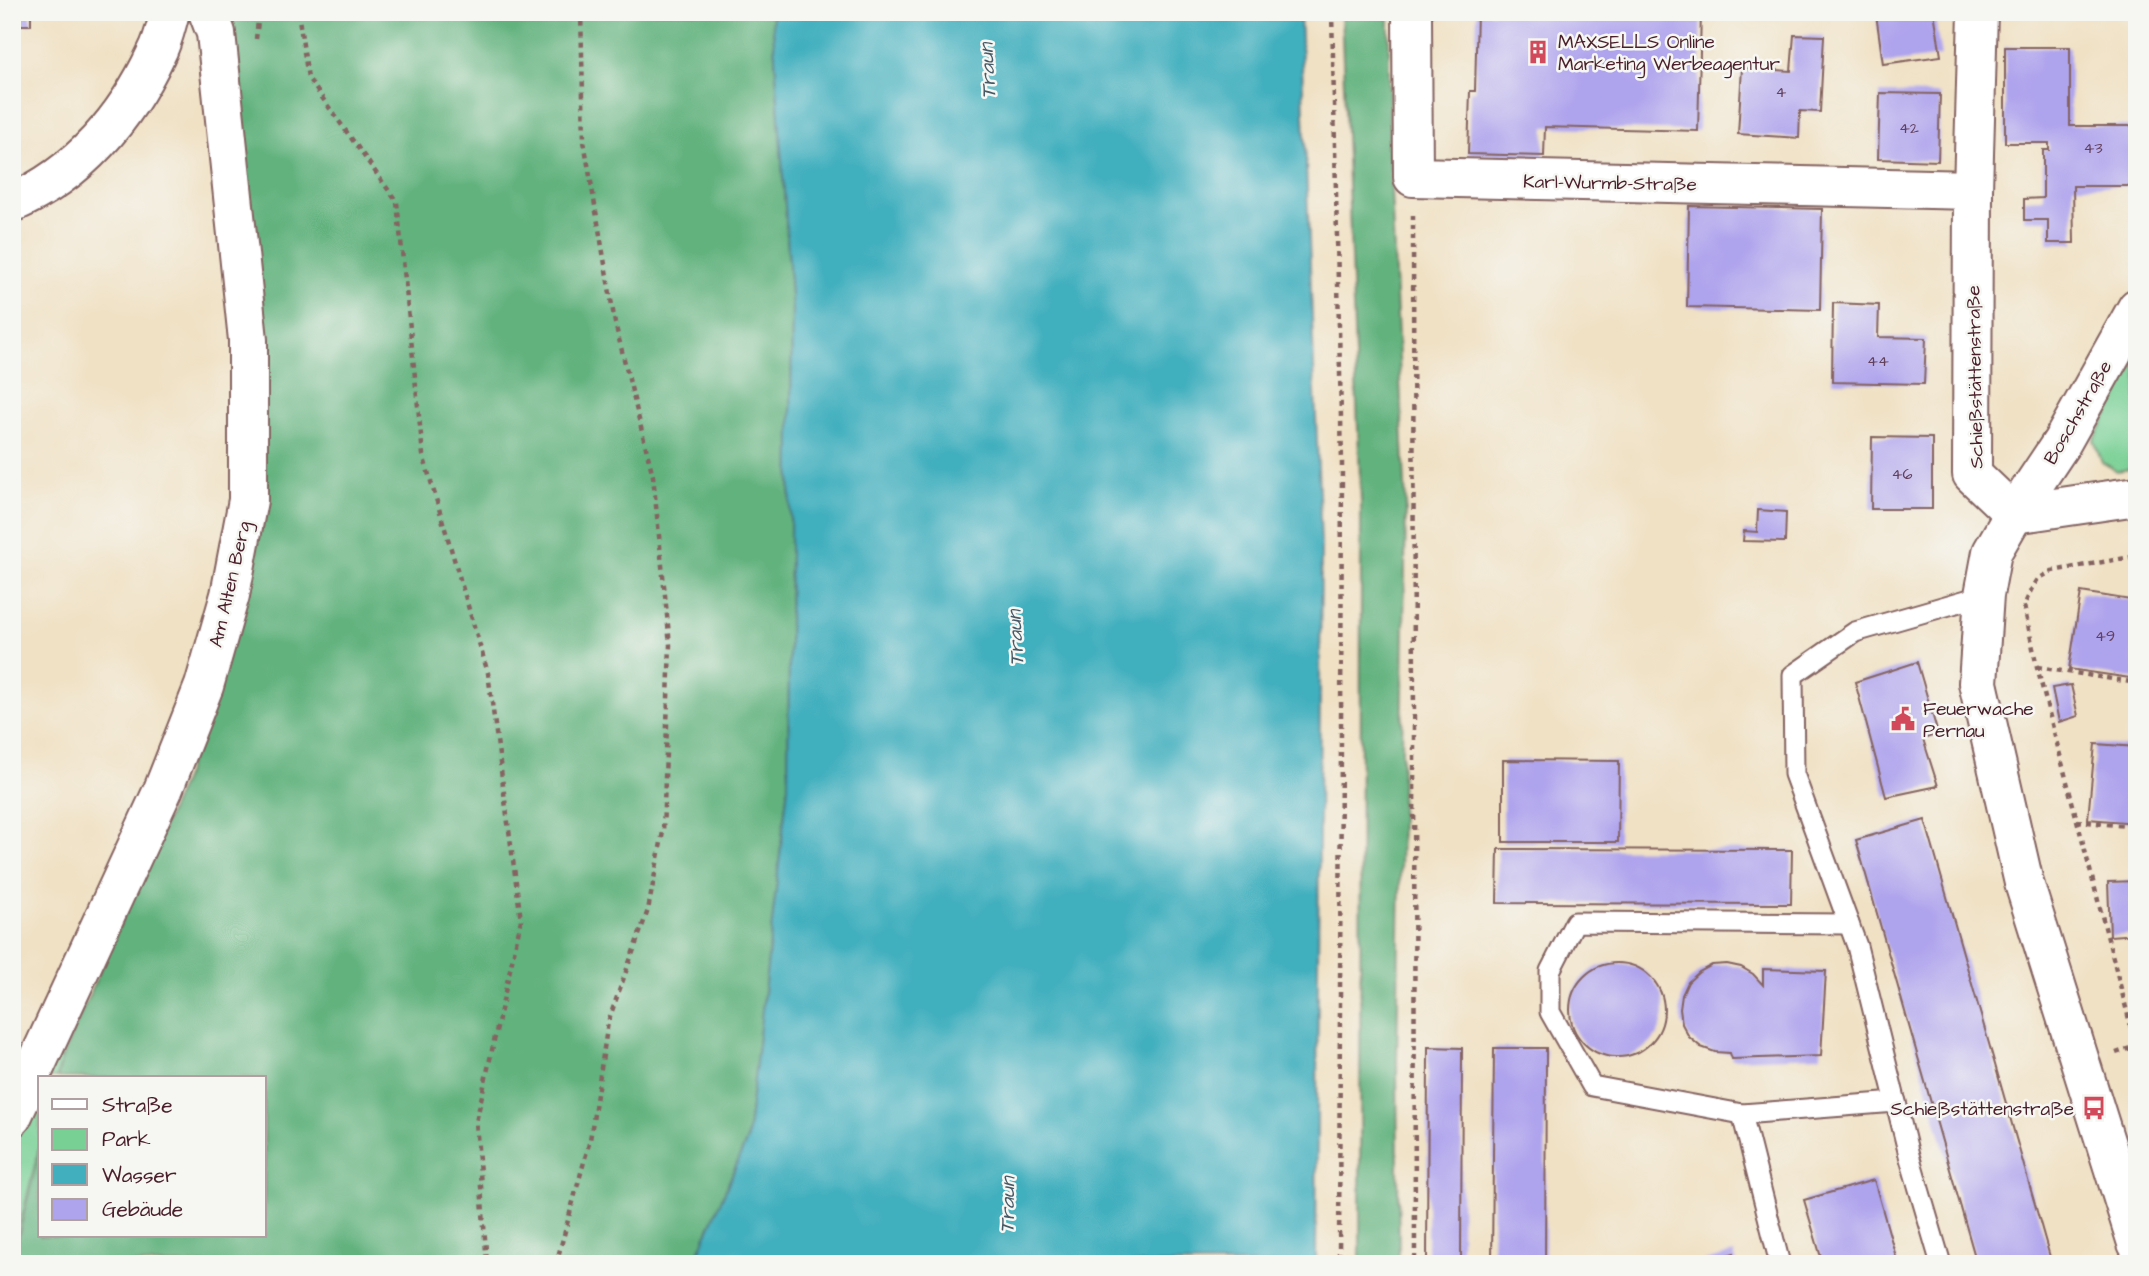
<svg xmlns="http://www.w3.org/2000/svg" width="2149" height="1276" viewBox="0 0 2149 1276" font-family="'Architects Daughter',sans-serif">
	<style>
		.green { fill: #79d095; stroke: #627860; stroke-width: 2 }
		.forest { fill: #62b27e; stroke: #566854; stroke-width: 2 }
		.water { fill: #41afbe; stroke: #466774; stroke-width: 2 }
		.building { fill: #aea3ed }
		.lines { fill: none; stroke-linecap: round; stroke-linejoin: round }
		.service-casing { stroke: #846361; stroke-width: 23 }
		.minor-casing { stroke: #846361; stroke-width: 42 }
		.secondary-casing { stroke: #846361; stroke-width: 42 }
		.path { stroke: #846361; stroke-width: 4.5; stroke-dasharray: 5 5; stroke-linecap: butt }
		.service { stroke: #fff; stroke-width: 19 }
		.minor { stroke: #fff; stroke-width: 38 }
		.secondary { stroke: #fff; stroke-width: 38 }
		.labels { text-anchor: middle; stroke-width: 5; stroke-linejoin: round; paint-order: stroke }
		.number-label { font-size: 16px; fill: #63405c }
		.poi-label { font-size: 19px; fill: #4a1f2b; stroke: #f6f6f2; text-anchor: start }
		.street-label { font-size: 19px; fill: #4a1f2b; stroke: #f6f6f2 }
		.water-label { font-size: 21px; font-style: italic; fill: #465966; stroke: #f6f6f2 }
	</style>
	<rect width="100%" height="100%" fill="#f6f6f2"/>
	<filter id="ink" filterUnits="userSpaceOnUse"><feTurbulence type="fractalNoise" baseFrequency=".0143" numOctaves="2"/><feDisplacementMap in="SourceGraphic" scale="14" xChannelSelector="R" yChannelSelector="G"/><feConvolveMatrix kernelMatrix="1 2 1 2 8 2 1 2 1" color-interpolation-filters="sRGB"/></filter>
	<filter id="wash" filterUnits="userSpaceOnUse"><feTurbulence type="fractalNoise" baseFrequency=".00686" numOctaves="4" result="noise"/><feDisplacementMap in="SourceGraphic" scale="28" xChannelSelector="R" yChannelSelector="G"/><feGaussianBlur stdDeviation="1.57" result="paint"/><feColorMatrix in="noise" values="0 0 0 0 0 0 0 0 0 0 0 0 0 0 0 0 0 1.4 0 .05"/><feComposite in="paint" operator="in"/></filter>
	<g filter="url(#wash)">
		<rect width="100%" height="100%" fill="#f0e1c4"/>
		<g class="green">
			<polygon points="2137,360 2137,468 2117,471 2102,462 2094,440"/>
			<polygon points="26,1047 62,1057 57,1078 40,1078 40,1145 12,1257 12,1076"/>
		</g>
		<g class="forest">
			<polygon points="225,12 772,12 792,309 788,786 747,1140 694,1264 12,1264 40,1145 40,1236 264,1236 264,1078 57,1078 62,1057 185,777 252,549"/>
			<polygon points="1341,12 1389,12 1389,147 1406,505 1397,1062 1399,1264 1360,1264 1361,503"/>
		</g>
		<polygon class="water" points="772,12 1300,12 1321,543 1316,1264 694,1264 747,1140 788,786 792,309"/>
		<g id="blocks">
			<g class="building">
				<rect x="12" y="12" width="19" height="13"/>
				<polygon points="1477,12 1701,12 1698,131 1545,127 1544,156 1468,154 1470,91 1475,91"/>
				<polygon points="1891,12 1934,12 1941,56 1883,64 1876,14"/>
				<polygon points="1794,35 1824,36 1820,112 1800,111 1799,138 1738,134 1742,68 1791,71"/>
				<polygon points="2005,47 2070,47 2070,126 2136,126 2136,186 2073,186 2074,243 2048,243 2048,220 2024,220 2024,199 2043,198 2043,150 2049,150 2049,143 2005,143"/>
				<polygon points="1880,93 1940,94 1938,161 1878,159"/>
				<polygon points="1689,206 1822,209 1820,310 1687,307"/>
				<polygon points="1833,303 1879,305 1878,337 1926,338 1924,384 1832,382"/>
				<polygon points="1872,437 1932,438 1932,509 1871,509"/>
				<polygon points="1758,510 1786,512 1785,542 1743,541 1744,531 1757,532"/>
				<polygon points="2081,592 2137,601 2137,679 2069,669"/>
				<polygon points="1917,662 1938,734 1923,739 1938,786 1886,797 1855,682"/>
				<polygon points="2071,685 2078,716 2059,722 2052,688"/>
				<polygon points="2095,744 2137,747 2137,823 2088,819"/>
				<polygon points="1503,760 1619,761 1618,842 1503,842"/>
				<polygon points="1925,820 2052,1264 1977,1264 1856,840"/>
				<polygon points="1498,849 1792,850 1791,904 1497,903"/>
				<polygon points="2137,881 2137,934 2110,936 2108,882"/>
				<circle cx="1617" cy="1010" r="47"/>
				<polygon points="1727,964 1741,967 1753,974 1763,985 1763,969 1826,971 1821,1056 1732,1059 1730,1053 1715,1052 1701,1047 1689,1037 1682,1024 1680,1009 1682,995 1688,982 1699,972 1712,965"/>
				<polygon points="2137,980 2137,1002 2136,1002 2130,982"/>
				<polygon points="1428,1047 1462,1048 1461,1264 1427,1264"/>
				<polygon points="1494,1048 1546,1048 1545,1264 1492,1264"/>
				<polygon points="1874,1180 1898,1264 1823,1264 1804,1200"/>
				<polygon points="1734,1253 1737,1264 1699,1264 1699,1263"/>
			</g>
		</g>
	</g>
	<g filter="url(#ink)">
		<use href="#blocks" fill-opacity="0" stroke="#846361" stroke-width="2"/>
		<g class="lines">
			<g class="service-casing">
				<g id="service">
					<polyline points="1849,924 1575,922 1550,971 1550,1012 1592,1086 1742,1114 1896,1102"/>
					<polyline points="1742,1114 1780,1264"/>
					<polyline points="1941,1264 1909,1155 1857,946 1794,774 1793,675 1855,632 1984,595"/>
				</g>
			</g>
			<g class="minor-casing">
				<g id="minor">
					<polyline points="1412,12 1413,177 1973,190"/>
					<polyline points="1978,12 1973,190 1972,474 2014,514"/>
					<polyline points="2137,308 2062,442 2014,514 1992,552 1984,595 1978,683 2024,883 2137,1243"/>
					<polyline points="2014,514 2137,496"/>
					<polyline points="12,1117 163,790 204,686 230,595 248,500 248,340 216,33 208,12"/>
				</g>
			</g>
			<g class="secondary-casing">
				<path id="secondary" d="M 12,203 C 79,174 126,118 156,54 C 163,41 166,26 170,12"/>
			</g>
			<g class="path">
				<polyline points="298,12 308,78 397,202 423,455 488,673 521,920 476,1122 487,1264"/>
				<polyline points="1332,12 1342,463 1339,1264"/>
				<polyline points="256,39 259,12"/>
				<polyline points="1413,215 1415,1264"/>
				<polyline points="2037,667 2137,683"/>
				<polyline points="2077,821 2137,827"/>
				<polyline points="2116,1053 2136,1046 2037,667 2024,606 2031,590 2038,579 2052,571 2137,556"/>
				<polyline points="556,1264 590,1140 608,1022 648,910 663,832 670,645 653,476 615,323 584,141 581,12"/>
			</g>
			<use href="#service" class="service"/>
			<use href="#minor" class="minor"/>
			<use href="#secondary" class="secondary"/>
		</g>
	</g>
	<defs>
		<g id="building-bare" transform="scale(1.89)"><path d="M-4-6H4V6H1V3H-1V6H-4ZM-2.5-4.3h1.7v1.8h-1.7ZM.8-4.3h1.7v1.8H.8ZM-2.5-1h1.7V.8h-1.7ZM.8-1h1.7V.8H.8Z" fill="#d1495b" stroke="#f6f6f2" stroke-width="2.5" paint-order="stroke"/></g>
		<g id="civic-bare" transform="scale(1.89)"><path d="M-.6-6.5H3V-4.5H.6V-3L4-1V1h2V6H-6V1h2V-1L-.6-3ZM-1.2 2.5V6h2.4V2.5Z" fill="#d1495b" stroke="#f6f6f2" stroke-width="2.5" paint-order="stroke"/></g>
		<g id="bus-bare" transform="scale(1.89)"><path d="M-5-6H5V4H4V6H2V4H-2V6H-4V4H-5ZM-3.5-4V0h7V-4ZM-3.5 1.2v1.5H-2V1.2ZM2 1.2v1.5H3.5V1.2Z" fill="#d1495b" stroke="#f6f6f2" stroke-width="2.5" paint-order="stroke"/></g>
	</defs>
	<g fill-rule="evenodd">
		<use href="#building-bare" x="1538" y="52"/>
		<use href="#civic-bare" x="1903" y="719"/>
		<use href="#bus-bare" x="2094" y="1108"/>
	</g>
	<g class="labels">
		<g class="number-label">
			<text x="1781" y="97">4</text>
			<text x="1909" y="133">42</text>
			<text x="2093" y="153">43</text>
			<text x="1878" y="366">44</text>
			<text x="1902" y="479">46</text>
			<text x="2105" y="641">49</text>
		</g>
		<g class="poi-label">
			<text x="1558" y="48">MAXSELLS Online<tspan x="1558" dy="22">Marketing Werbeagentur</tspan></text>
			<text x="1923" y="715">Feuerwache<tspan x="1923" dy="22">Pernau</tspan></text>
			<text x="2074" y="1115" text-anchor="end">Schießstättenstraße</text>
		</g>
		<g class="street-label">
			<text transform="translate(1610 182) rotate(1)" y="7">Karl-Wurmb-Straße</text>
			<text transform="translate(1974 377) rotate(-91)" y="7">Schießstättenstraße</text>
			<text transform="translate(2077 412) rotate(-60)" y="7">Boschstraße</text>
			<text transform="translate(229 584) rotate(-77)" y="7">Am Alten Berg</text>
		</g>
		<g class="water-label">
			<text transform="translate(987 71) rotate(-93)" y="7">Traun</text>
			<text transform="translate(1015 638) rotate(-93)" y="7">Traun</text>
			<text transform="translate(1007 1205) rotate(-89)" y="7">Traun</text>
		</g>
	</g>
	<rect width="2149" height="1276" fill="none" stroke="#f6f6f2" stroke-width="42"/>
	<rect x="38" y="1076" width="228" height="161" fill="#f6f6f2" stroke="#b1a0a2" stroke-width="2"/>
	<rect x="52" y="1099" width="35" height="10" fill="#ffffff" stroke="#b1a0a2" stroke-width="2"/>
	<text x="102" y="1112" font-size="21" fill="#4a1f2b">Straße</text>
	<rect x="52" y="1129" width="35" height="21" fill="#79d095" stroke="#b1a0a2" stroke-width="2"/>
	<text x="102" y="1146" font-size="21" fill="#4a1f2b">Park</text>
	<rect x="52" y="1164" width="35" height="21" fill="#41afbe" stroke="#b1a0a2" stroke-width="2"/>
	<text x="102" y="1182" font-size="21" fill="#4a1f2b">Wasser</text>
	<rect x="52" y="1199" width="35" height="21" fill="#aea3ed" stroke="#b1a0a2" stroke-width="2"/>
	<text x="102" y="1216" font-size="21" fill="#4a1f2b">Gebäude</text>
</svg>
